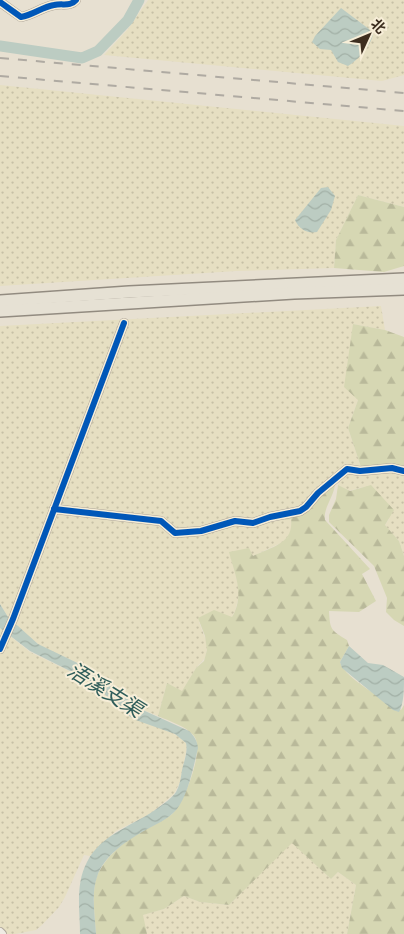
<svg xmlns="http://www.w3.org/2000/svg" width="404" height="934" viewBox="0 0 404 934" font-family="Spectral,'Noto Sans SC',serif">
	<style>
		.farmland { fill: url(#farmland-dots) }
		.forest { fill: url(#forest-firs) }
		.water { fill: url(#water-waves) }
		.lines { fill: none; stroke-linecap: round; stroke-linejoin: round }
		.river { stroke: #bcccc2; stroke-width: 11 }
		.street-casing { stroke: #ada599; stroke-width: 10 }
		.primary-casing { stroke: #928b80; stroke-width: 14 }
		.street { stroke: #efebe3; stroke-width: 8 }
		.primary { stroke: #e6e1d4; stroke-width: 11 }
		.rail { stroke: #afaaa2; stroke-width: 2; stroke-dasharray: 9 9; stroke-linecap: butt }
		.cycleway-casing { stroke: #f7eed8; stroke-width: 9 }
		.cycleway { stroke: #0057b8; stroke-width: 6 }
		.labels { text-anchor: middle; stroke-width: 4; stroke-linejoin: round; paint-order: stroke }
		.water-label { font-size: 21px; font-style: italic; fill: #2f5d5a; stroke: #f7eed8 }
	</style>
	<defs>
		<pattern id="farmland-dots" width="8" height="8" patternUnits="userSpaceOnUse" patternTransform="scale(1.25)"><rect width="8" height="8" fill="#e6dfc2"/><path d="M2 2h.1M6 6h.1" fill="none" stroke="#c6c0a6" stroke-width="1.8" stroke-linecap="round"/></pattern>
		<pattern id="forest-firs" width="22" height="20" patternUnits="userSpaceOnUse" patternTransform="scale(1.25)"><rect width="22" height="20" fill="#d6d7b3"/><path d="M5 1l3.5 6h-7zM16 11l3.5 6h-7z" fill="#b9b99a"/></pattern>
		<pattern id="water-waves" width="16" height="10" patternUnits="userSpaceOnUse" patternTransform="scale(1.25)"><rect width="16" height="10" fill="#bcccc2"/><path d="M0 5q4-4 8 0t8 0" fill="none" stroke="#a2b0a6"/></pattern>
	</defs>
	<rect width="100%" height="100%" fill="#e7e0d1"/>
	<g class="farmland">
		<polygon points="148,0 404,0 404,75 382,81 104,55 128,29"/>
		<polygon points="0,85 404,126 404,207 358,195 336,240 334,268 237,271 0,286"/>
		<polygon points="381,306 385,330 353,324 358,400 348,428 362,470 350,467 291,519 292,528 288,537 283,542 253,556 230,552 240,592 235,611 232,617 199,622 207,643 207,650 205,658 196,668 182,692 167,683 158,716 134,706 116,687 85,666 45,649 29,637 8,617 0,604 0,326"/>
		<polygon points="382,471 404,472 404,556 399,541 387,528 385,525 389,519 364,487 348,491 338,485 341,478 348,473 364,474"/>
		<polygon points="0,628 30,652 92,682 115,703 178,736 186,743 187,747 180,782 174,794 150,814 116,831 90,856 84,855 65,897 59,907 42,925 36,930 15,934 0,934"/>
		<polygon points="292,842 331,879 338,872 356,885 347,934 147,934 142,915 164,909 184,896 200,902 229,905"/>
	</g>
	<g class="forest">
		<polygon points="358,195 404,207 404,266 384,272 334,268 336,240"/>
		<polygon points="353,324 385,330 404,337 404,468 362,470 348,428 358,400 344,387"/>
		<path d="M 335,484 C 334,497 323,508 325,520 L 370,569 L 362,574 L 376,601 L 359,612 L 329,611 C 330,630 331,630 347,640 L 349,646 L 340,662 C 345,679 386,700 401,710 L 404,705 L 404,934 L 347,934 L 356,885 L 338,872 L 331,879 L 292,843 L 229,905 L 200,902 L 184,896 L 164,909 L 143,915 L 147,934 L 96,934 C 95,917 90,885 100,870 C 111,850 132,836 152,826 C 159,822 166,819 172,814 C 184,803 205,750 194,736 C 186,726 169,721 158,716 L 167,683 L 182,691 L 196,668 L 204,661 L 207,650 L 205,636 L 198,618 L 214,610 L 232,617 C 245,595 235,575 229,552 L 249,548 L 253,556 C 271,547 294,544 291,519 L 285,520 L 285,515 Z"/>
		<polygon points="338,485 350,491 371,485 394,510 385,525 399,541 404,556 404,626 394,620 386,612 387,598 374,566 329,522 329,515 336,499"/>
	</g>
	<g class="water">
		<path d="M 341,8 L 369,29 L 373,35 C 370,47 358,60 348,66 L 338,62 L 331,50 L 320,49 L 312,42 L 315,36 Z"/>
		<path d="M 328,187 L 335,196 L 331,210 L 317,232 C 307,234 299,229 295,220 L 321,188 Z"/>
		<path d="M 0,604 L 8,617 L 38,644 L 92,670 L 116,687 L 134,706 L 189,731 C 194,736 197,740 198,748 C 194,765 188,795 177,809 C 168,820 154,825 142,832 C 125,842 103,857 97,877 C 91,894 95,916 96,934 L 80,934 C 80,910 75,885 87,862 C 102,833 134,826 159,807 C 165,803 172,798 176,792 C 180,785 181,777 182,770 C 184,761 188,752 186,743 L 175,734 L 133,719 L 119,708 L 92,682 L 30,651 L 0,628 Z"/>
		<path d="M 349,646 L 368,663 L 383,665 L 404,677 C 404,688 404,704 399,712 L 393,710 L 342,668 L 340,662 Z"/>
	</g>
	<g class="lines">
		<polyline class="river" points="0,46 82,58 98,51 128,20 139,0"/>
		<g class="street-casing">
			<g id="street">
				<path d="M 0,2 L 21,17 C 33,15 42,7 54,5 C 63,3 70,7 76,0"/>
				<polyline points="54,509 161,521 175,533 201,531 235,521 253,523 270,517 300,511 306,507 318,493 347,469 360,471 392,468 404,471"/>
				<polyline points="0,649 13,619 124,323"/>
				<polyline points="0,932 2,934"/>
			</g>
		</g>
		<g class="primary-casing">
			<g id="primary">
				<polyline points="0,301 129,292 404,279"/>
				<polyline points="0,311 294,293 404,289"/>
			</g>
		</g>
		<use href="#street" class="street"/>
		<use href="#primary" class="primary"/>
		<g class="rail">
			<polyline points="0,58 404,93"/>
			<polyline points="0,76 404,111"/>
		</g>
		<g class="cycleway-casing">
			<g id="cycleway">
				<path d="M 0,2 L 21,17 C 33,15 42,7 54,5 C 63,3 70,7 76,0"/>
				<polyline points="54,509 161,521 175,533 201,531 235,521 253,523 270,517 300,511 306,507 318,493 347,469 360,471 392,468 404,471"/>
				<polyline points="0,649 13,619 124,323"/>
			</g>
		</g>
		<use href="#cycleway" class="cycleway"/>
	</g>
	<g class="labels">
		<g class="water-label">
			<text transform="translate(105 690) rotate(32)" y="7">浯溪支渠</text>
		</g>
	</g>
	<g transform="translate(369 35) rotate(46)" stroke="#f7eed8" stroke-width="4" paint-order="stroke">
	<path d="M0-4L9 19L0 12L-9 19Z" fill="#3d2e20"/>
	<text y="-8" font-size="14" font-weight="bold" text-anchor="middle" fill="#3d2e20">北</text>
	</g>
</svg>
